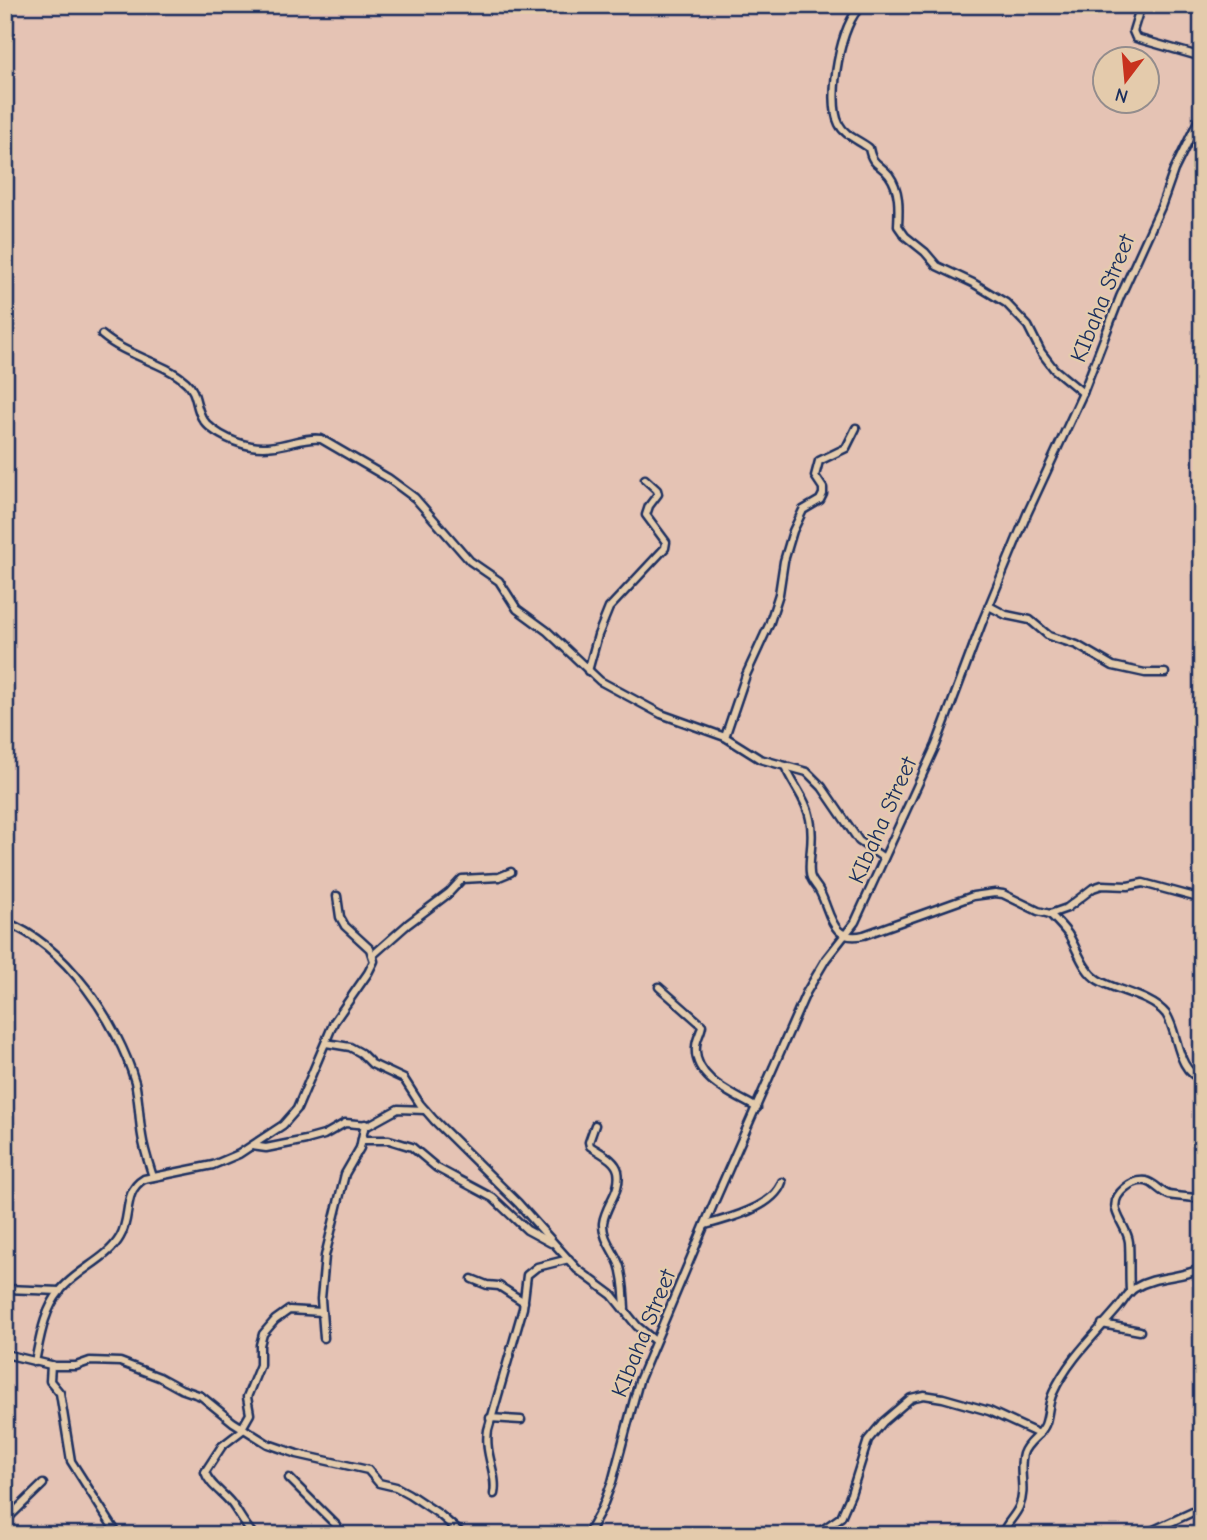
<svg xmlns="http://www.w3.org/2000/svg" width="1207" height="1540" viewBox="0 0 1207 1540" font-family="'Comic Neue',sans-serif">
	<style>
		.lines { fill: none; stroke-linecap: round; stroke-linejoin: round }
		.street-casing { stroke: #1b2f5e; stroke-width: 11 }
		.street { stroke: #e4cbac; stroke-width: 6 }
		.labels { text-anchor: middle; stroke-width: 5; stroke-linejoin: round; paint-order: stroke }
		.street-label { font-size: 23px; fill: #1b2f5e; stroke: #e4cbac }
	</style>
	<rect width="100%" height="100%" fill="#e5c3b4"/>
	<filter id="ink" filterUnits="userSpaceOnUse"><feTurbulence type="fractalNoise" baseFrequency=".0143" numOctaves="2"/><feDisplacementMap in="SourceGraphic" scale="14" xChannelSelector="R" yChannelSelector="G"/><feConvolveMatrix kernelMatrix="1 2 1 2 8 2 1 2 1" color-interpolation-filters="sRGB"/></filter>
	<g filter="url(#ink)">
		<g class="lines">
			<g class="street-casing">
				<g id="street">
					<path d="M 863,5 C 840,20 827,101 839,124 C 845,136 859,140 869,148 C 872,165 879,163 889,175 C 900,190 899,208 898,226 L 905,236 L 925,252 L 937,266 L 973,283 L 1006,303 L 1028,326 L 1041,352 L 1054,369 L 1083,393"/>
					<polyline points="1141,5 1133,31 1136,38 1202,57"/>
					<path d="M 102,335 C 128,357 162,361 186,382 C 196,391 195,400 199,411 C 204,430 234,443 251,446 C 279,451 300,436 321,439 L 388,478 L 415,498 L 470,561 L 499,581 L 517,609 L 547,631 L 600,681 L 661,714 L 725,737 L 760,759 L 807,772 L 822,787 L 859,841 L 884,858"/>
					<polyline points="989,606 1006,615 1030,620 1049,636 1077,645 1113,666 1145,673 1165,673"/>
					<polyline points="588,671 598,635 609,608 665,548 666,542 646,515 649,506 658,494 657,490 645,479"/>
					<polyline points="725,737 746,675 769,625 779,594 784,561 793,531 803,510 820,500 823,494 823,488 815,476 819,461 846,448 856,428"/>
					<path d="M 785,766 C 792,784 807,800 810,819 C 815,840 808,856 810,873 C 810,881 817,885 820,892 C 831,913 831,943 864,935 L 973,896 L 995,893 L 1003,894 L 1038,911 L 1050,914 L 1067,908 L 1093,888 L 1102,885 L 1128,886 L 1143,883 L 1202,899"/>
					<path d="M 1050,914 C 1056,920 1062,926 1068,934 C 1077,948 1083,971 1098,980 C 1116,991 1152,996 1166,1014 C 1179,1033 1176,1071 1202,1079"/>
					<path d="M 5,922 C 65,944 118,1023 135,1082 C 139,1100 139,1118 142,1136 C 144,1150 149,1164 153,1177"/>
					<polyline points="373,955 408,924 449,893 462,879 499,877 511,872"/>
					<path d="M 659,987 L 702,1025 C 701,1033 696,1039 696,1047 C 693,1079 735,1095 757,1108"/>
					<polyline points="326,1043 350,1047 361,1053 372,1064 404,1079 420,1104 434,1120 518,1203 577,1269 612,1295 637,1326 655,1341"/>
					<path d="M 595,1125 L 589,1142 L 590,1146 C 600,1153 615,1159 618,1171 C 622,1191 605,1205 603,1223 C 602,1238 614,1251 619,1264 C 624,1278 624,1293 625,1308"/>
					<polyline points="362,1140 389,1140 412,1147 437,1168 493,1198 527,1230 551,1243"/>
					<polyline points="252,1146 266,1148 306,1140 324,1135 345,1123 369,1125 398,1109 425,1110"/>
					<path d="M 705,1225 C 728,1219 774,1207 782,1182"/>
					<polyline points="472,1279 487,1285 499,1286 524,1302"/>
					<polyline points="5,1289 60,1291"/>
					<path d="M 1130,1291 C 1129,1275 1130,1258 1129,1242 C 1127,1223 1102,1207 1125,1188 C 1131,1183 1138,1180 1146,1181 C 1155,1183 1160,1192 1169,1195 C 1179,1197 1191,1197 1202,1199"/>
					<polyline points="1102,1324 1140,1331"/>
					<polyline points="324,1338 321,1299 325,1256 345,1174 360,1148 365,1124"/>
					<polyline points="5,1354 55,1366 76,1366 90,1361 120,1362 159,1377 181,1389 201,1396 233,1422 268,1444 297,1454 368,1470 379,1483 396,1487 409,1494 439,1514 463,1535"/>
					<path d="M 35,1362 C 40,1338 44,1310 60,1291 C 76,1270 107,1260 120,1237 C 132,1217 122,1192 144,1179 L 213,1165 L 239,1154 L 283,1125 L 297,1109 L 334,1022 L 368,973 L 374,961 L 370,949 L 345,926 L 340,917 L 337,896"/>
					<polyline points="51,1365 50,1381 60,1393 71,1461 118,1535"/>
					<polyline points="490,1418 521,1420"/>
					<polyline points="242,1428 250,1414 247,1397 260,1365 260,1345 263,1334 275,1320 289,1310 322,1312"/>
					<path d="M 244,1429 L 222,1446 L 205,1472 C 210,1487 226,1494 234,1507 C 241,1517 245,1526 254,1535"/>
					<polyline points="289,1478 337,1526 342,1535"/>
					<path d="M 494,1494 C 498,1474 484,1455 488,1430 L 523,1308 L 527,1275 L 537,1267 L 569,1259"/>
					<polyline points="5,1521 43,1484"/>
					<polyline points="587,1535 602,1508 612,1482 639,1381 713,1205 806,993 826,959 855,922 936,745 983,620 1027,514 1083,393 1120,297 1161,207 1174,170 1202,113"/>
					<polyline points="815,1535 841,1517 851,1494 868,1440 883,1422 911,1398 924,1395 943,1398 989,1411 1039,1434"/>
					<path d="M 1002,1535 C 1005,1524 1014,1518 1019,1507 C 1027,1489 1018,1472 1023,1454 C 1027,1441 1040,1437 1045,1425 C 1049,1415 1048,1403 1053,1393 C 1068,1360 1095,1335 1118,1308 C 1124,1301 1128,1292 1135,1288 C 1156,1275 1180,1279 1202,1268"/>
					<polyline points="1143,1535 1197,1510"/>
				</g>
			</g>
			<use href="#street" class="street"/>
		</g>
	</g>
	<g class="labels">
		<g class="street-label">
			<text transform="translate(1102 298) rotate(-68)" y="8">KIbaha Street</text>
			<text transform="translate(882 820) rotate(-66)" y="8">KIbaha Street</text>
			<text transform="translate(643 1333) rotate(-68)" y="8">KIbaha Street</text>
		</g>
	</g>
	<rect width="1207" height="1540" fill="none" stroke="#e4cbac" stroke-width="28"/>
	<rect x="14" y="14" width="1179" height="1512" fill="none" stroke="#1b2f5e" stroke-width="2.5" filter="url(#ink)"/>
	<g transform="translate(1126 80) rotate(196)"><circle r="33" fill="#e4cbac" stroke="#948d8d" stroke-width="2"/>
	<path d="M0-5L12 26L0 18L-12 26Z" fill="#c8321e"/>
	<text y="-10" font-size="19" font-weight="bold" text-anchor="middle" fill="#1b2f5e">N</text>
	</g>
</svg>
